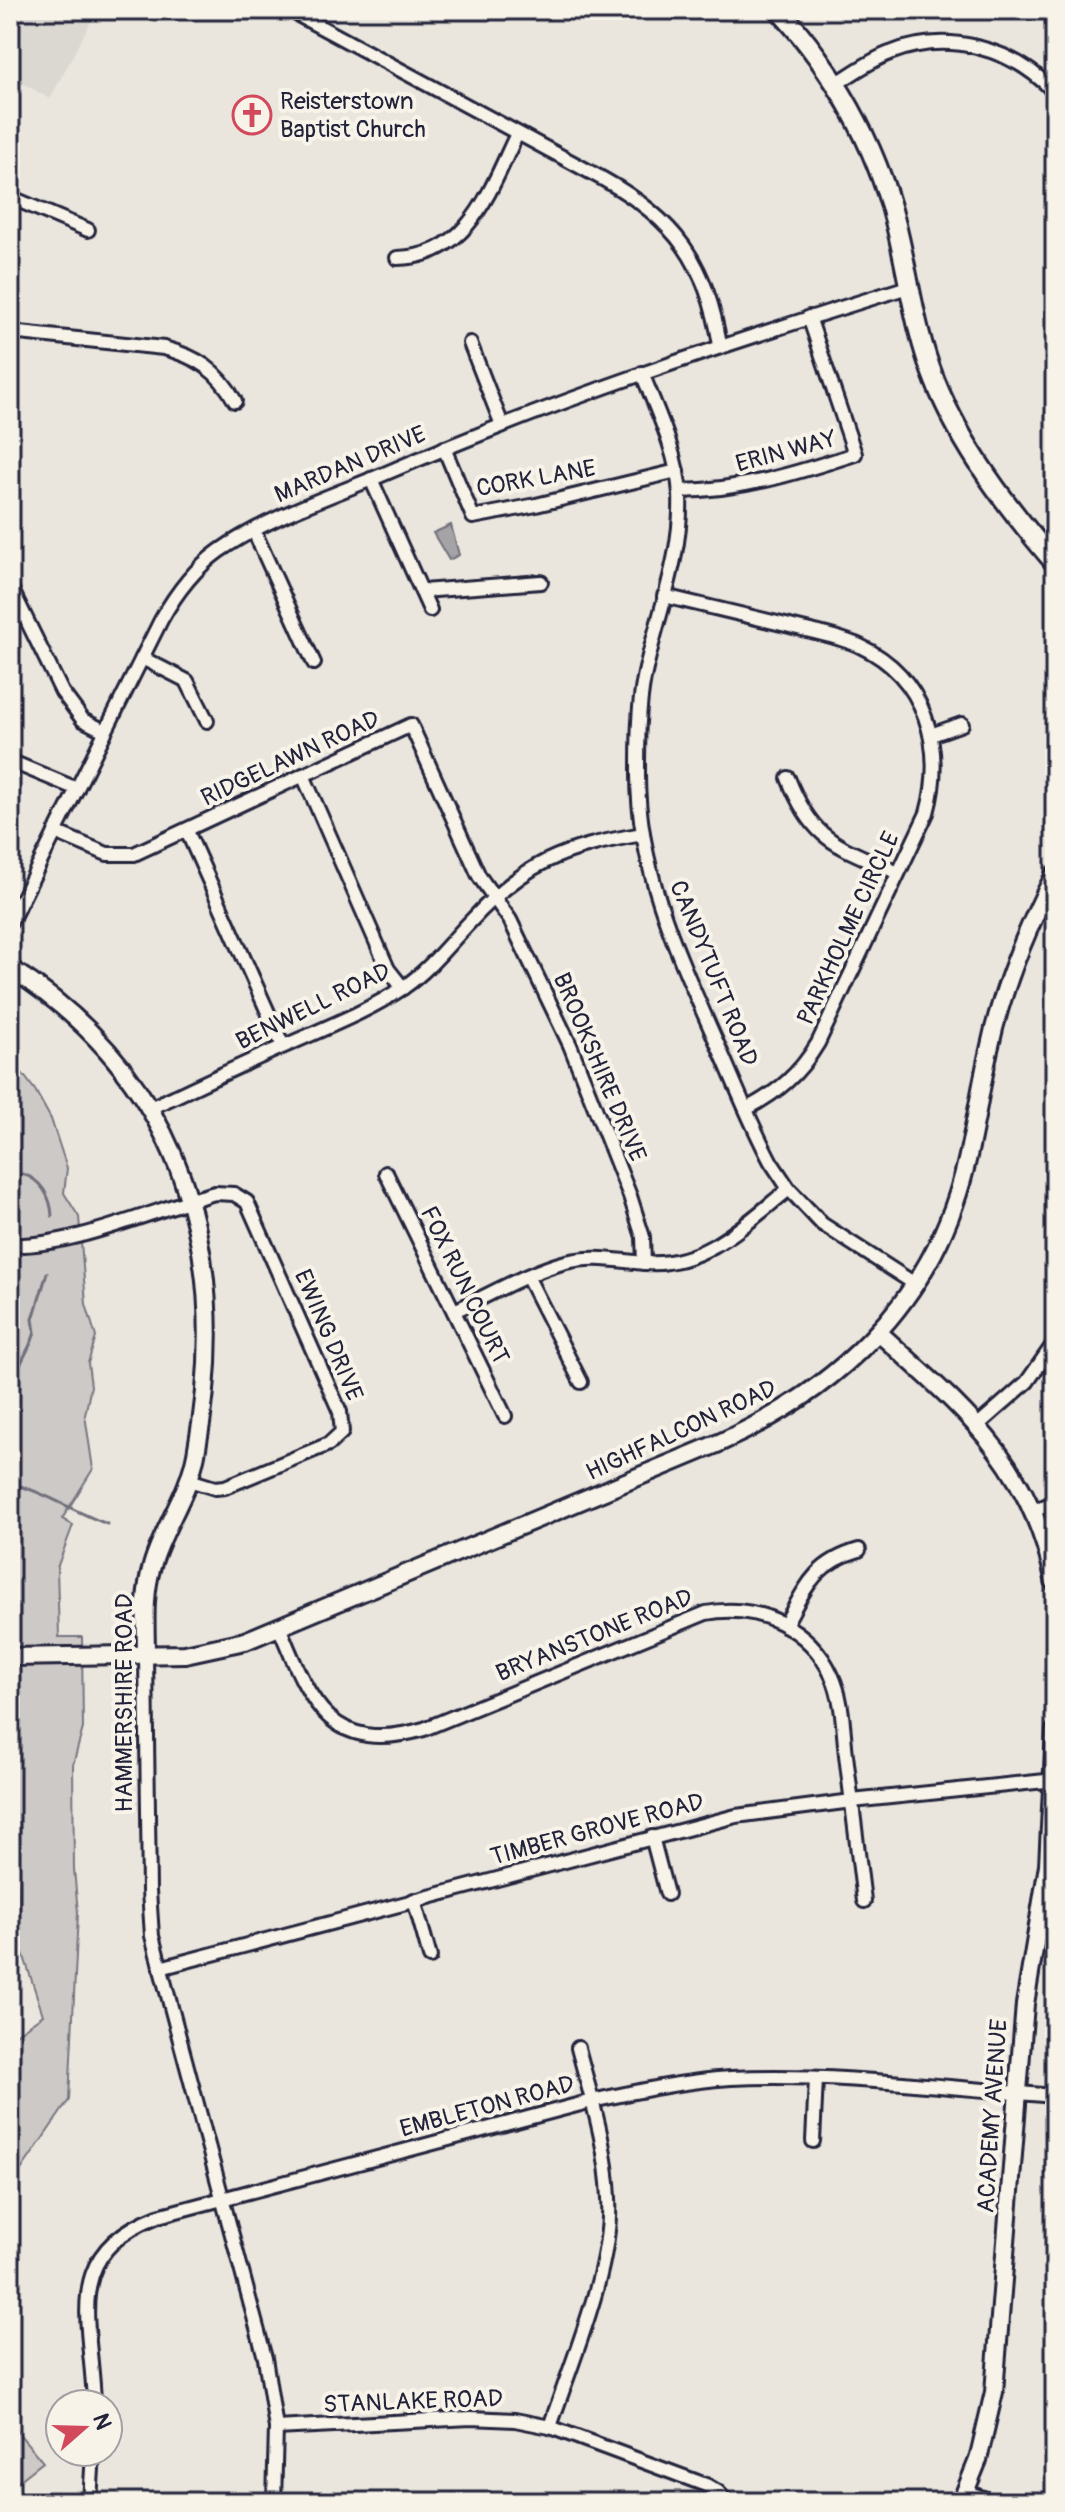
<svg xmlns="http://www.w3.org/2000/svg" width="1065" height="2512" viewBox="0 0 1065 2512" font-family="Pangolin,sans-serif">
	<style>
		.built { fill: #dbd8d2 }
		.green { fill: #cdc9c6; stroke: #787680; stroke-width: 2 }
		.water { fill: #a6a3a6; stroke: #716f7b; stroke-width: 2 }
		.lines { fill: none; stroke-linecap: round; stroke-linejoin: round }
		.stream { stroke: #716f7b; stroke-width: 3 }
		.minor-casing { stroke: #22223b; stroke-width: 18 }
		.tertiary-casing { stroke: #22223b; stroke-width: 22 }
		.secondary-casing { stroke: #22223b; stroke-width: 24 }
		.minor { stroke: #f7f3e8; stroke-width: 12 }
		.tertiary { stroke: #f7f3e8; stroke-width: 16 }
		.secondary { stroke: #f7f3e8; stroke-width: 18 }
		.labels { text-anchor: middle; stroke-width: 8; stroke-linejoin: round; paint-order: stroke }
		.poi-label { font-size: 24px; fill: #22223b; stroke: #f7f3e8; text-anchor: start }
		.street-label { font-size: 24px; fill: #22223b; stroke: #f7f3e8 }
	</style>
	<rect width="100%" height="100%" fill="#eae6de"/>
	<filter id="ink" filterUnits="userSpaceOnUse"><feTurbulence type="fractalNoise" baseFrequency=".0125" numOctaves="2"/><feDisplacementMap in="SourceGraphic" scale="16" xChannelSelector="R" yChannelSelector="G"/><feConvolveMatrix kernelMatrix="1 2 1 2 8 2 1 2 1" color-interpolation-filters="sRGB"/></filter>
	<g filter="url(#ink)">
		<polygon class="built" points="10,10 97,10 50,99 10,76"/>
		<g class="green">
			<polygon points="10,1057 35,1090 51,1119 67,1168 64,1193 79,1217 86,1304 96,1337 88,1363 91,1386 85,1415 93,1469 62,1519 73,1525 57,1568 59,1637 82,1637 83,1728 73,1765 74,1869 78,1913 69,2100 10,2186 10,2038 43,2015 20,1944 14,1803 10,1792 10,1314 21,1247 14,1243 10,1235"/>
			<polygon points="10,2423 43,2462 10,2488"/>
		</g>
		<polygon class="water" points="451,525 459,555 449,560 433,533"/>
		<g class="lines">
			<g class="stream">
				<path d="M 10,1181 L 22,1174 C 41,1179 51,1197 52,1216"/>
				<polyline points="10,1378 19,1367 32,1341 35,1332 33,1319 47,1273"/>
				<path d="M 10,1483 C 45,1492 74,1512 107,1524"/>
				<polyline points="10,1822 14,1849 10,1862"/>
				<polyline points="10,1890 16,1928 10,1941"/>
			</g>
			<g class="minor-casing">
				<g id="minor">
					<path d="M 289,10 L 603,179 C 675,219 707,263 720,345"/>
					<path d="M 836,84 C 853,73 871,60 890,53 C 948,30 1014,48 1055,93"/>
					<polyline points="10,197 88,230"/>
					<path d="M 397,258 C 470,257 490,189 517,134"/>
					<path d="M 10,332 L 164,348 C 197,357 218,370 235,401"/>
					<polyline points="470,343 502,425"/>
					<path d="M 642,373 C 657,411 677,452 680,494 C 683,556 656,618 644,678 C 638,709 638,743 638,775 C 638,870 678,955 716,1041 C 734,1081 750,1123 771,1162 L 789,1189 L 822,1224 L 915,1284"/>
					<polyline points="444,448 473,517 536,505 677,471"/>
					<polyline points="371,479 430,610"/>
					<path d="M 680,491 C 742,490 797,473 855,454 L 809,317"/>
					<polyline points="254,531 314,663"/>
					<polyline points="10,586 62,692 83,720 105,731"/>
					<polyline points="422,591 541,582"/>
					<path d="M 664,596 C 706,606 748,616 790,626 C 813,632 838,636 860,646 C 926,677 945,748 927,813 L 818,1043 C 799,1075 778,1092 746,1109"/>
					<polyline points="142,658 187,681 207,721"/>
					<polyline points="931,735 962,724"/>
					<polyline points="10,761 77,789"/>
					<polyline points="303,775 388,969 403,988"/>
					<path d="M 788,778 C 814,844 838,845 898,873"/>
					<polyline points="187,831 283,1046"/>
					<polyline points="55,832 107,854 134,854 411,725 479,876 510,920 570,1045 630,1196 643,1237 644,1263"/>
					<path d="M 10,923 L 161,620 C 176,593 194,569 219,551 C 268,517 329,497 384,474 C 555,400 730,342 908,287"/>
					<path d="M 150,1108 C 196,1087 242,1064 289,1044 C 327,1027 369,1011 404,987 C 429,970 448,945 469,923 C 525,862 562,848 643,834"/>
					<polyline points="386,1173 505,1416"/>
					<path d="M 10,1245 C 69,1248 156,1209 215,1193 L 234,1194 L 247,1202 L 340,1412 L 342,1432 L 329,1444 L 225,1487 L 215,1488 L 189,1480"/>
					<polyline points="528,1278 581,1382"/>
					<path d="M 454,1311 C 490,1295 528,1272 566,1262 C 594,1255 618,1261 646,1263 C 704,1267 746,1223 789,1189"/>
					<polyline points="978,1425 1027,1382 1055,1342"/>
					<polyline points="1033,1511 1055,1502"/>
					<path d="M 785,1625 C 806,1587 814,1563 859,1550"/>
					<path d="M 280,1629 C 310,1702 331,1756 424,1729 L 706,1613 C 757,1603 810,1627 832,1676 C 843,1700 843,1729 846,1755 C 852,1803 858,1852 864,1901"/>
					<polyline points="146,1656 149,1891 152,1936 265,2358 276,2428 274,2502"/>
					<polyline points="652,1837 667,1894"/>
					<polyline points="414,1900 430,1957"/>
					<polyline points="160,1968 736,1816 852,1801 1055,1780"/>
					<polyline points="813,2141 816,2079"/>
					<path d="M 94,2404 C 92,2322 59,2254 158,2216 L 592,2101 C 638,2091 684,2081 731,2078 C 836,2073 949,2088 1055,2096"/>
					<path d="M 550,2427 C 572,2360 613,2267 609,2198 C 607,2147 591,2097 578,2048"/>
					<polyline points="276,2428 471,2418 515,2420 550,2427 706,2485 718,2492 727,2502"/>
					<polyline points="966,2492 995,2502"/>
					<polyline points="90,2502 93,2452"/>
				</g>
			</g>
			<g class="tertiary-casing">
				<g id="tertiary">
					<path d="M 10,968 C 185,1080 233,1257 196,1454 C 188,1496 163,1527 152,1566 C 143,1595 146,1626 146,1656"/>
					<path d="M 878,1332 C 965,1411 1030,1461 1055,1583"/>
					<path d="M 10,1657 L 185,1654 L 245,1641 L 719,1443 C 835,1391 927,1306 962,1180 C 974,1138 979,1093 989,1050 C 1002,988 1026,930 1055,874"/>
					<polyline points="961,2502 978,2460 994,2392 1025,2004 1048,1865 1055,1731"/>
				</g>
			</g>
			<g class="secondary-casing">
				<path id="secondary" d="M 779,10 C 834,70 875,143 895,221 C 909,275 914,329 935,381 C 962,448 1008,508 1055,563"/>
			</g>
			<use href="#minor" class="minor"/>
			<use href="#tertiary" class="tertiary"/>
			<use href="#secondary" class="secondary"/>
		</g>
	</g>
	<defs>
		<g id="church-ring" transform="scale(2)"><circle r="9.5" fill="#f7f3e8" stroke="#d1495b" stroke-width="1.5"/><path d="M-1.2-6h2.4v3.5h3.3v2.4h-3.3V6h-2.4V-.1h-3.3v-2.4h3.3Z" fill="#d1495b"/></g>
	</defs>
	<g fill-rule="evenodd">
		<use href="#church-ring" x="252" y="115"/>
	</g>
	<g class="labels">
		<g class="poi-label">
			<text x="280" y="109">Reisterstown<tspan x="280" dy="28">Baptist Church</tspan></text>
		</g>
		<g class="street-label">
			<text transform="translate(786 451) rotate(-15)" y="8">ERIN WAY</text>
			<text transform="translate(350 464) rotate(-23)" y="8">MARDAN DRIVE</text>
			<text transform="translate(536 478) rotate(-10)" y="8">CORK LANE</text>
			<text transform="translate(290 758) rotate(-25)" y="8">RIDGELAWN ROAD</text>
			<text transform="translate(848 928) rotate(-65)" y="8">PARKHOLME CIRCLE</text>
			<text transform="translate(714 973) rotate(68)" y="8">CANDYTUFT ROAD</text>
			<text transform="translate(313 1006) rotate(-26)" y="8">BENWELL ROAD</text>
			<text transform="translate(600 1067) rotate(67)" y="8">BROOKSHIRE DRIVE</text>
			<text transform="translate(465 1285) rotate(64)" y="8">FOX RUN COURT</text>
			<text transform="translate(329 1335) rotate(67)" y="8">EWING DRIVE</text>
			<text transform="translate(681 1430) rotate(-25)" y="8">HIGHFALCON ROAD</text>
			<text transform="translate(594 1635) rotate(-22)" y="8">BRYANSTONE ROAD</text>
			<text transform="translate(124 1703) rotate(-90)" y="8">HAMMERSHIRE ROAD</text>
			<text transform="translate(597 1829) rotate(-15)" y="8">TIMBER GROVE ROAD</text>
			<text transform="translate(487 2106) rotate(-15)" y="8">EMBLETON ROAD</text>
			<text transform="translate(992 2116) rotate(-86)" y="8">ACADEMY AVENUE</text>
			<text transform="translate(413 2401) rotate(-2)" y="8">STANLAKE ROAD</text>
		</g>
	</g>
	<rect width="1065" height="2512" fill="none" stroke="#f7f3e8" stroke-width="40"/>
	<rect x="20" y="20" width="1025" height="2472" fill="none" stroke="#22223b" stroke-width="3" filter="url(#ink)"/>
	<g transform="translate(84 2428) rotate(70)"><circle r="38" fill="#f7f3e8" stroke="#a29fa3" stroke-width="2"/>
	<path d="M0-6L14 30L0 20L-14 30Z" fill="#d1495b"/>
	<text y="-12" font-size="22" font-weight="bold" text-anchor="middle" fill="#22223b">N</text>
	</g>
</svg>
